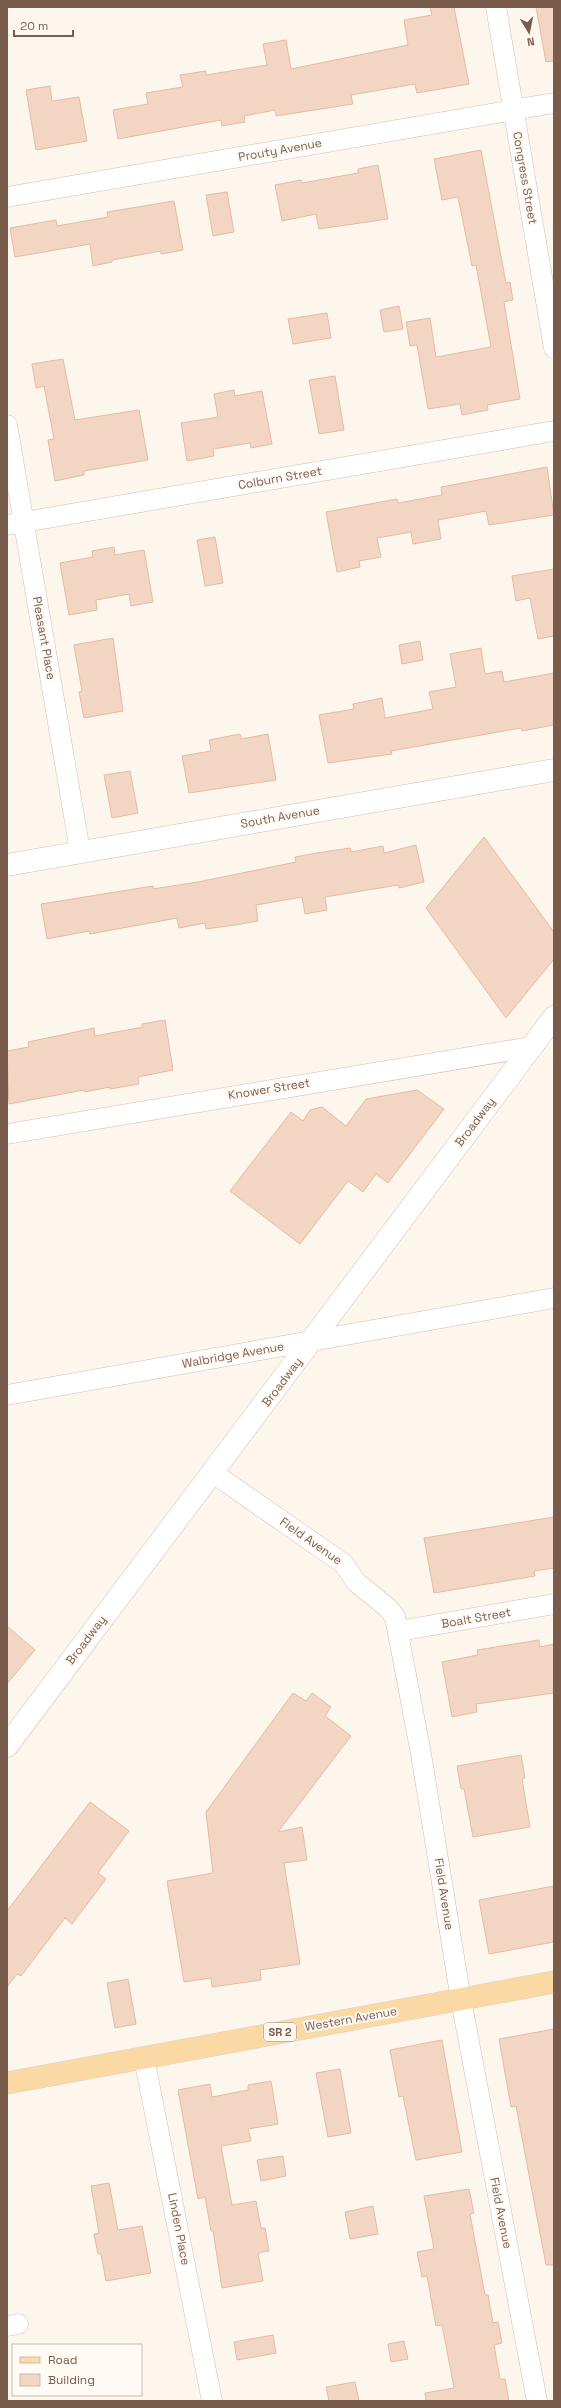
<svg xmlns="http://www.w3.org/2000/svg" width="561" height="2408" viewBox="0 0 561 2408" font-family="'Space Grotesk',sans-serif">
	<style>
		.building { fill: #f3d5c3; stroke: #e6bba3 }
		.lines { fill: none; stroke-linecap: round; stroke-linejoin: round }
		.minor-casing { stroke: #d1beb0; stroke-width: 21 }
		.tertiary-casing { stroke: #d1beb0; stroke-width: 23 }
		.primary-casing { stroke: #dad1cd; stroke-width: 23 }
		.minor { stroke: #fff; stroke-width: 20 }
		.tertiary { stroke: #fff; stroke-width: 22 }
		.primary { stroke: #fbd9a5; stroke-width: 22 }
		.labels { text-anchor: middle; stroke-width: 4; stroke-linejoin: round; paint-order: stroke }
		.shield { fill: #fffaf3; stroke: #a28b7f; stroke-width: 1 }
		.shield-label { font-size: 11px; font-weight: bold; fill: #7a5c4d }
		.street-label { font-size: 12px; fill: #7a5c4d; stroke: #fffaf3 }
	</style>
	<rect width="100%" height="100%" fill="#fdf6ec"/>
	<g class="building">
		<polygon points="430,7 454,7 469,84 417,93 415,84 351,95 353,104 276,116 275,110 244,116 245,122 222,126 221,120 118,139 113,110 148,104 146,93 183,87 180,75 206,71 206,75 267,65 263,44 286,40 291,69 408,45 404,20 432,15"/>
		<polygon points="536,7 554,7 554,61 546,62"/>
		<polygon points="50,86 52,101 79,97 87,141 36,150 26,90"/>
		<polygon points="481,150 506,283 510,282 513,300 504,302 520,399 487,405 488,410 462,415 460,404 428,409 417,345 410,346 406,322 430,318 436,357 491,347 476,265 472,266 458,197 442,200 434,159"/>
		<polygon points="378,165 388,219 319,229 316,214 282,221 275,185 301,180 302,183 358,173 358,169"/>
		<polygon points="227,192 234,232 213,236 206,195"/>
		<polygon points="174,201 183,250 161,254 161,251 112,260 112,262 93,266 90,244 15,257 10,228 56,220 57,226 108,217 107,212"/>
		<polygon points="399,306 403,329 384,332 380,310"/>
		<polygon points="327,313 331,338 293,344 288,319"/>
		<polygon points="63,359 75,420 139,410 148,460 84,471 84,475 55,481 48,440 54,439 44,386 36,388 32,364"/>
		<polygon points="335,376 344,430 319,434 309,380"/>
		<polygon points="234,390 235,396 262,391 272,444 251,448 250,443 213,449 214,456 187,461 181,423 218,417 214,394"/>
		<polygon points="547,467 554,515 489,525 486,511 438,520 441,539 413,544 411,532 377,538 381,557 359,561 360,567 337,572 326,512 397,499 398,503 442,495 441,487"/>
		<polygon points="215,537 223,583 205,586 197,540"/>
		<polygon points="114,547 115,555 144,550 153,602 131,606 129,594 96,600 97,610 69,615 60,563 93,557 92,551"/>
		<polygon points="554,569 554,636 538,639 530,598 516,601 512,576"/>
		<polygon points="113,638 123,711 84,718 79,692 82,691 74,645"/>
		<polygon points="420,641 423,660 402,664 399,645"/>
		<polygon points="481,648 485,674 502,671 504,682 554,673 554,725 522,731 521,728 391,751 392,754 328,763 319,715 354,709 353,704 382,698 385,718 433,709 429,692 456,687 450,654"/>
		<polygon points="240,734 241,739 268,734 276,780 189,793 182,756 211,751 209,740"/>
		<polygon points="130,771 138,813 112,818 104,775"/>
		<polygon points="484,837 554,932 554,959 506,1018 426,908"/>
		<polygon points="416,845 424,882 399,888 398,885 325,897 327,910 305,914 302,897 256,905 258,921 235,925 206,929 205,923 179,928 177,918 90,934 89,931 47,939 41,904 153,886 153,889 198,882 296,862 295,857 317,853 350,848 351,852 383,846 384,853"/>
		<polygon points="165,1020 173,1070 138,1077 139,1084 110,1089 110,1087 85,1092 84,1090 9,1104 7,1051 29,1047 28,1042 71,1033 94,1028 95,1036 143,1027 142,1024"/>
		<polygon points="417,1090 444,1109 388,1183 376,1174 363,1192 348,1181 300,1244 230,1191 291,1112 303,1121 310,1110 322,1107 346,1126 366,1099"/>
		<polygon points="554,1517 554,1568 534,1571 535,1576 434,1593 424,1538"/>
		<polygon points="7,1626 35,1650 7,1684"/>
		<polygon points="539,1640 540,1647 554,1644 554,1693 476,1704 477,1712 452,1717 442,1662 478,1655 477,1650"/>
		<polygon points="293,1693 306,1701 312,1693 331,1707 325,1716 351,1736 278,1832 302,1827 307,1860 284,1863 300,1964 260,1970 261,1980 212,1987 211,1978 184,1982 167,1881 213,1873 206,1812"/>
		<polygon points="521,1755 525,1778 522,1779 530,1827 473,1837 464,1789 461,1789 457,1766"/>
		<polygon points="90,1802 129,1831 98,1873 106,1879 72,1924 65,1918 21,1976 17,1974 7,1987 7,1911"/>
		<polygon points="554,1886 554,1942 489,1954 479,1900"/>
		<polygon points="128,1979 136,2024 115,2028 107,1983"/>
		<polygon points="554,2029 554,2265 546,2265 516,2106 511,2107 499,2039"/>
		<polygon points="442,2040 462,2152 416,2160 403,2096 399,2097 390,2050"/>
		<polygon points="340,2069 351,2133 328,2137 316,2073"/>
		<polygon points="271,2081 278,2124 248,2129 251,2141 221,2146 232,2205 256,2201 261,2228 265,2228 269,2251 258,2253 263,2281 222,2288 213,2231 211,2231 205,2197 198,2199 178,2090 210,2084 212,2097 248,2090 248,2085"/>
		<polygon points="283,2156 286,2176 261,2181 257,2160"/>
		<polygon points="109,2183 118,2230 142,2226 151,2273 106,2281 101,2254 98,2254 94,2234 99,2233 91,2186"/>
		<polygon points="469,2189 474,2213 470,2214 485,2295 488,2295 493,2323 498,2322 502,2343 494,2345 500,2379 505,2379 509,2401 426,2401 425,2393 454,2388 442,2325 436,2326 427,2276 422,2277 417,2252 434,2249 424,2196"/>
		<polygon points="373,2206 378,2234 350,2239 345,2212"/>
		<polygon points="273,2335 276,2353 237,2360 234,2342"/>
		<polygon points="404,2341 408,2359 391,2362 388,2344"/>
		<polygon points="355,2382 359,2401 329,2401 326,2387"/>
	</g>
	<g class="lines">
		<g class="minor-casing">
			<g id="minor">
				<polyline points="496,7 554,348"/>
				<polyline points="7,197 554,103"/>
				<polyline points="7,425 80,851"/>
				<polyline points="7,525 554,431"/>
				<polyline points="7,1134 531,1047"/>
				<polyline points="7,1395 554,1298"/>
				<polyline points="213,1473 344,1564 356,1582 388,1608 395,1617 421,1754 461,2000 537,2401"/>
				<polyline points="399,1631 554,1604"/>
				<polyline points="144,2058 212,2401"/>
				<polyline points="7,2326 18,2324"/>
			</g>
		</g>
		<g class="tertiary-casing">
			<g id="tertiary">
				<polyline points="7,865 554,770"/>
				<polyline points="7,1746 554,1017"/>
			</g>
		</g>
		<g class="primary-casing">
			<polyline id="primary" points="7,2083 554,1982"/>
		</g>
		<use href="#minor" class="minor"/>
		<use href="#tertiary" class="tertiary"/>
		<use href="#primary" class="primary"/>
	</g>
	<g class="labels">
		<rect class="shield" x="264" y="2023" width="32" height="18" rx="3"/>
		<g class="shield-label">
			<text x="280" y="2036">SR 2</text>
		</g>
		<g class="street-label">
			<text transform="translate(280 150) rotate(-10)" y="4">Prouty Avenue</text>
			<text transform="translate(525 178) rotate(80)" y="4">Congress Street</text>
			<text transform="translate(280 478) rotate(-10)" y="4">Colburn Street</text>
			<text transform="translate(44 638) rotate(80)" y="4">Pleasant Place</text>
			<text transform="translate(280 817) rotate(-10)" y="4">South Avenue</text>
			<text transform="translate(269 1089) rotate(-9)" y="4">Knower Street</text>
			<text transform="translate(475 1122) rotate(-53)" y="4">Broadway</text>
			<text transform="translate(233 1355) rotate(-10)" y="4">Walbridge Avenue</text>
			<text transform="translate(282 1382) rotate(-53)" y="4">Broadway</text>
			<text transform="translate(311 1541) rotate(35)" y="4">Field Avenue</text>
			<text transform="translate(476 1618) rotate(-10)" y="4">Boalt Street</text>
			<text transform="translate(86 1640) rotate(-53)" y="4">Broadway</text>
			<text transform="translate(444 1894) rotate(81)" y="4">Field Avenue</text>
			<text transform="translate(351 2019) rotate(-10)" y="4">Western Avenue</text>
			<text transform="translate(501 2213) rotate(79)" y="4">Field Avenue</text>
			<text transform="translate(179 2229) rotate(79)" y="4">Linden Place</text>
		</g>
	</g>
	<rect width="561" height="2408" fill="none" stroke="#7a5c4d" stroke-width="16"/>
	<rect x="12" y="2344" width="130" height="52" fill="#fffaf3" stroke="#cabbb1"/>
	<rect x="20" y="2357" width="20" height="6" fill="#fbd9a5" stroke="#cabbb1"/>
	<text x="48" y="2364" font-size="12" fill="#7a5c4d">Road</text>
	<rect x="20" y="2374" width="20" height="12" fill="#f3d5c3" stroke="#cabbb1"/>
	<text x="48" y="2384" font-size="12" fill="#7a5c4d">Building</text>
	<g transform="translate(529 32) rotate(170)" stroke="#fffaf3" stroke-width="3" paint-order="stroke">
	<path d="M0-3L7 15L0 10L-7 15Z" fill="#7a5c4d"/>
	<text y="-6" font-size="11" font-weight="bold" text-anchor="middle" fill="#7a5c4d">N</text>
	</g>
	<path d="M14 30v6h59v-6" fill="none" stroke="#7a5c4d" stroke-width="2"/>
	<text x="20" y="30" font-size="12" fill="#7a5c4d" stroke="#fffaf3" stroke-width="3" paint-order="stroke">20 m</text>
</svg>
